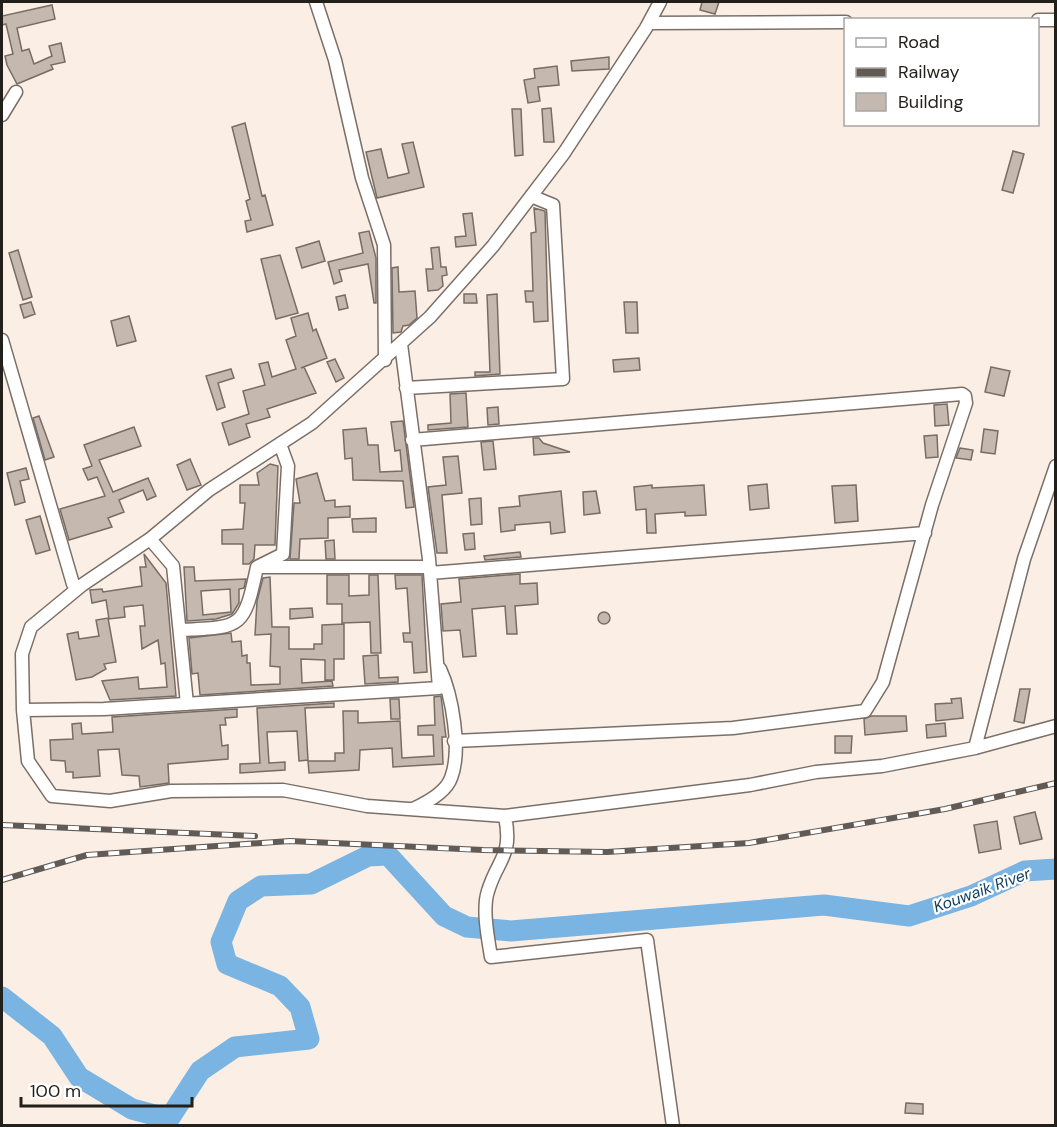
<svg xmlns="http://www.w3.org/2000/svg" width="1057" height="1127" font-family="'DM Sans',sans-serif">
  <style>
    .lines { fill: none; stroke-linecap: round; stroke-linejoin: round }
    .river { stroke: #79b4e2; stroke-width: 21 }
    .building { fill: #c4b8af; stroke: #786d65; stroke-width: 1.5; fill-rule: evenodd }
    .street-casing { stroke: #7a6f67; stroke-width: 15 }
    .street { stroke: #fff; stroke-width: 12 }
    .rail-casing { stroke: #615a55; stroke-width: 6 }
    .rail { stroke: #fff; stroke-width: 4; stroke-dasharray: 11; stroke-linecap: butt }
    .labels { text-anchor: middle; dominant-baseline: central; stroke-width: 4.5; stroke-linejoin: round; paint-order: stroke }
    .water-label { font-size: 16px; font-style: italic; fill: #13405f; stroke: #fff }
  </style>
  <rect width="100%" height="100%" fill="#fbefe5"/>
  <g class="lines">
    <!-- river -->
    <path class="river" d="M2,997L52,1036L79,1077L132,1109L169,1119L200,1071L235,1047L309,1039L300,1007L280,986L227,964L221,942L238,901L261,886L311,884L368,856L388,855L444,916L467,927L511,931L824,905L909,916L971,896L1025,871L1056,869"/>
  </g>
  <!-- building -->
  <path class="building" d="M702,2H719L715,14L700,10Z
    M52,5L55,19L17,28L22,51L29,49L34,64L52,56L49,46L61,43L65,62L51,65L53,69L17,84L7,65L5,56L13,54L6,24L2,25V16Z
    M609,57V69L572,71L571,61Z
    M557,66L559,85L538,87L540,101L528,103L524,80L535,78L534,69Z
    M551,108L554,142H544L542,109Z
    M512,109H521L523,155L515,156Z
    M245,123L262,196L265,195L273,225L247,232L245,221L251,220L246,201L250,199L232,127Z
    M413,142L424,187L377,198L366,152L381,149L388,178L409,173L402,144Z
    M1013,151L1024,154L1013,193L1002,190Z
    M534,208L545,211L548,321L534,322L533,302H526L525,291H533L531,233L536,232Z
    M472,213L476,245L456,247L455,237L466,236L463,214Z
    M369,231L376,258V303H374L368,264L339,270L342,281L334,284L328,262L363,253L359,233Z
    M319,241L325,261L302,268L296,248Z
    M439,247L441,267H446L447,275L442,276L443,286L438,290L428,291L426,269H433L431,248Z
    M18,250L32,297L23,300L9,253Z
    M280,255L298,313L276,319L261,259Z
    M398,267L399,292L415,291L417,318L409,325L403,326L401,332L393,333L392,268Z
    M464,294H476L477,303H464Z
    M497,294L500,374L475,376V372H490L487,295Z
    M345,295L348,308L339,310L336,297Z
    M31,302L35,314L24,318L20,305Z
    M624,302H637L638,333H626Z
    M308,313L313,331L316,329L327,358L301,368L304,367L316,393L267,409L270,417L246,424L250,437L229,445L222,423L249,414L243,391L265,385L259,364L268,362L272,377L296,369L286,340L296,336L291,318Z
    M129,316L136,341L117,346L111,321Z
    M639,358L640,370L614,372L613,360Z
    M335,359L344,378L336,382L327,362Z
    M991,367L1010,371L1004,396L985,392Z
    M231,369L234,378L218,383L225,407L217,410L206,376Z
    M466,393L468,427L428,430V425L451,423L450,394Z
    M947,404L949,425L935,426L934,405Z
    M498,407L499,424L488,425L487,408Z
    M39,416L54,457L45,460L33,418Z
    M403,421L414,507L406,508L403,481L353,480L352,458L345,459L343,430L366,428L368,445H378L380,472L402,471L400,450L395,451L391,422Z
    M134,427L141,446L99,460L113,492L148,478L156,496L147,500L143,490L119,500L124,512L108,518L112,527L69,540L60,509L105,496L97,477L88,480L83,469L92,466L84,445Z
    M984,429L998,431L995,454L981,452Z
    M937,435L938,457L926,458L924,436Z
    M533,438H539L543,443L570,452L534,455Z
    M493,441L496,469L484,470L481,442Z
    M960,448L973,450L971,460L956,458Z
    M458,456L462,493L442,495L447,553H437L428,487L446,485L443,457Z
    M190,459L201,485L187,490L177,465Z
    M270,464L278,466L275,545H255L254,559L249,564H243V544H222V530L243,529L245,503H240V485H259L257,473Z
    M26,468L29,479L20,481L25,502L15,505L7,473Z
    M317,473L325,501L335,500V507L350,506V517L328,518V538L300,539L299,559H290L294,503H300L296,479Z
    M767,484L769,508L750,510L748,486Z
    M652,485V488L704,485L706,515L685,516V512L655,514L656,533H647L646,509L636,510L634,487Z
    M856,485L858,521L835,523L832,486Z
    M561,491L565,532L551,534L550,522L515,525V530L501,532L499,508L520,506L519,496Z
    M596,491L600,513L584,515L583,492Z
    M481,498L482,524L471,525L469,499Z
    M40,516L50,550L36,554L26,520Z
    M376,518V532H353L352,519Z
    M474,533L475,549L465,550L463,534Z
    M334,540L335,559H326L325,541Z
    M520,552L521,557L485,560L484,556Z
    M144,554L166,583L176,696L110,700L102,681L138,677L139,689L167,687L165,663L161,664L158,640L142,649L140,626H145L143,605L124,607L125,617L109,619L106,600L92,603L90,590L102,589L103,592L142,586L140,567H146Z
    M184,567H194L195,581L246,579L244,588L239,589V603L232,614L216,619L187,621ZM230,589L231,612L203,615L201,591Z
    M520,574V584L537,583L538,604L515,606L517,634H507L505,606L472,609L476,656L463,657L460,630L443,631L441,604L461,602L459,579Z
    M327,575H349V596L369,595V575H378L381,653H371L370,622L342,623V604H327Z
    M395,575H422L427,672L414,673L412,642H404L403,633H410L407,588L396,589Z
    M270,577L272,627H289V649H314V644H322V625L344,624V659H334V680H325V660L301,659L302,683L332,681L333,686L200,695L198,673L192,674L189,638L231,633L232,642L241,641L242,656L247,655V663H250L251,685L280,684V667L270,666L271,634L255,635L257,601L263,578Z
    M312,608L313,617L290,619V609Z
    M598 618a6 6 0 1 1 12 0a6 6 0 1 1-12 0Z
    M108,618L116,662L104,664L106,669L92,677L76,680L67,634L78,632L79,639L99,636L96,620Z
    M378,655L379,678L398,677V682L365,684L363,656Z
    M1020,689H1030L1024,723L1014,721Z
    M441,696L446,737H442L443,764L393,767L392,748L360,750L359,770L309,773L308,761H335V753H344L343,711H358V723L400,721L402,758L434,756L433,735H418V726L435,725L434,697Z
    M961,698L963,718L936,721L935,704L952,703L951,699Z
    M390,699H399L400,719H391Z
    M334,703V707L305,708L308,760L299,761L297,731L267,732L269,763L285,762V770L240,773V764L260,763L257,708Z
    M237,709V717L225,718L226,725H220L222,746L228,745V759L168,764L169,783L140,787L139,776L122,775L119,749L98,750L100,776L73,778V772H66L65,761L51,760L50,740L73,739L72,724L81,723L82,734L113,732L112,717Z
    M871,716H906L907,731L865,735L864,719Z
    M945,723L946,736L927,738L926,725Z
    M835,736H852L851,753H835Z
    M1035,812L1042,839L1020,844L1014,817Z
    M997,821L1001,849L979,853L974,825Z
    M906,1103L923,1104V1114L905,1113Z"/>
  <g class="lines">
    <defs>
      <path id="street" d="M316,2L335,60L362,178L384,245L385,360
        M660,2L646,28L564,153L493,246L430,317L312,423L209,490L150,539L82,585L31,627L22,654L23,710L28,761L52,796L110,801L171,791L283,790L367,806L505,816L750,785L816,772L882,766L975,748L1056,726
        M1038,20H1056
        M649,23L846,22
        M2,115L16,92
        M2,340L73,584L78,588
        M406,388L563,379L553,205L531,196
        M412,440L962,394L965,396L966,403L932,505L883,682L865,711L733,728L454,741
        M150,539L173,566L187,704
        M260,567H429
        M430,573L925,533
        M181,630C242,627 244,629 257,567L283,554L288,466L280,444
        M23,710L104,709L439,688L429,559L401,344
        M975,748L1024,559L1056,466
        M413,809C426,803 446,792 451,778C462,750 452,695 440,669
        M505,816C513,857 498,858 488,891C482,909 488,938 491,957L647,940L673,1126"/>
    </defs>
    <!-- street casing -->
    <use href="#street" class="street-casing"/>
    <!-- street -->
    <use href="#street" class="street"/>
    <defs>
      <path id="rail" d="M2,825L255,836
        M2,880L87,855L290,841L483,850L607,852L749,843L945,809L1056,783"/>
    </defs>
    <!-- rail casing -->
    <use href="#rail" class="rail-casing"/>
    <!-- rail -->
    <use href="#rail" class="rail"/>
  </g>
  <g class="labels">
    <!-- water labels -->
    <g class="water-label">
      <text transform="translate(982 890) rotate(-20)">Kouwaik River</text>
    </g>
  </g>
  <!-- border -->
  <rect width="1057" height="1127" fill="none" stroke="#231f1b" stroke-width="6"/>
  <!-- legend -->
  <rect x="844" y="18" width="195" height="108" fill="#ffffff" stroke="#a7a5a4" stroke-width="1.5"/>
  <rect x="856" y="38" width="30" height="9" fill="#ffffff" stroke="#a7a5a4" stroke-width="1.5"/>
  <text x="898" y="48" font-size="18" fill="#231f1b">Road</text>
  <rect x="856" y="68" width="30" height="9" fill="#615a55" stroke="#a7a5a4" stroke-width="1.5"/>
  <text x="898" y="78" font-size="18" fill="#231f1b">Railway</text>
  <rect x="856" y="93" width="30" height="18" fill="#c4b8af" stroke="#a7a5a4" stroke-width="1.5"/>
  <text x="898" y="108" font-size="18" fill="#231f1b">Building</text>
  <!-- scale -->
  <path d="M21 1097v9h171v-9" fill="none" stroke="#231f1b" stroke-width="3"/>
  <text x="30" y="1097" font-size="18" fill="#231f1b" stroke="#ffffff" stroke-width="4.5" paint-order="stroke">100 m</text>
</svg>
